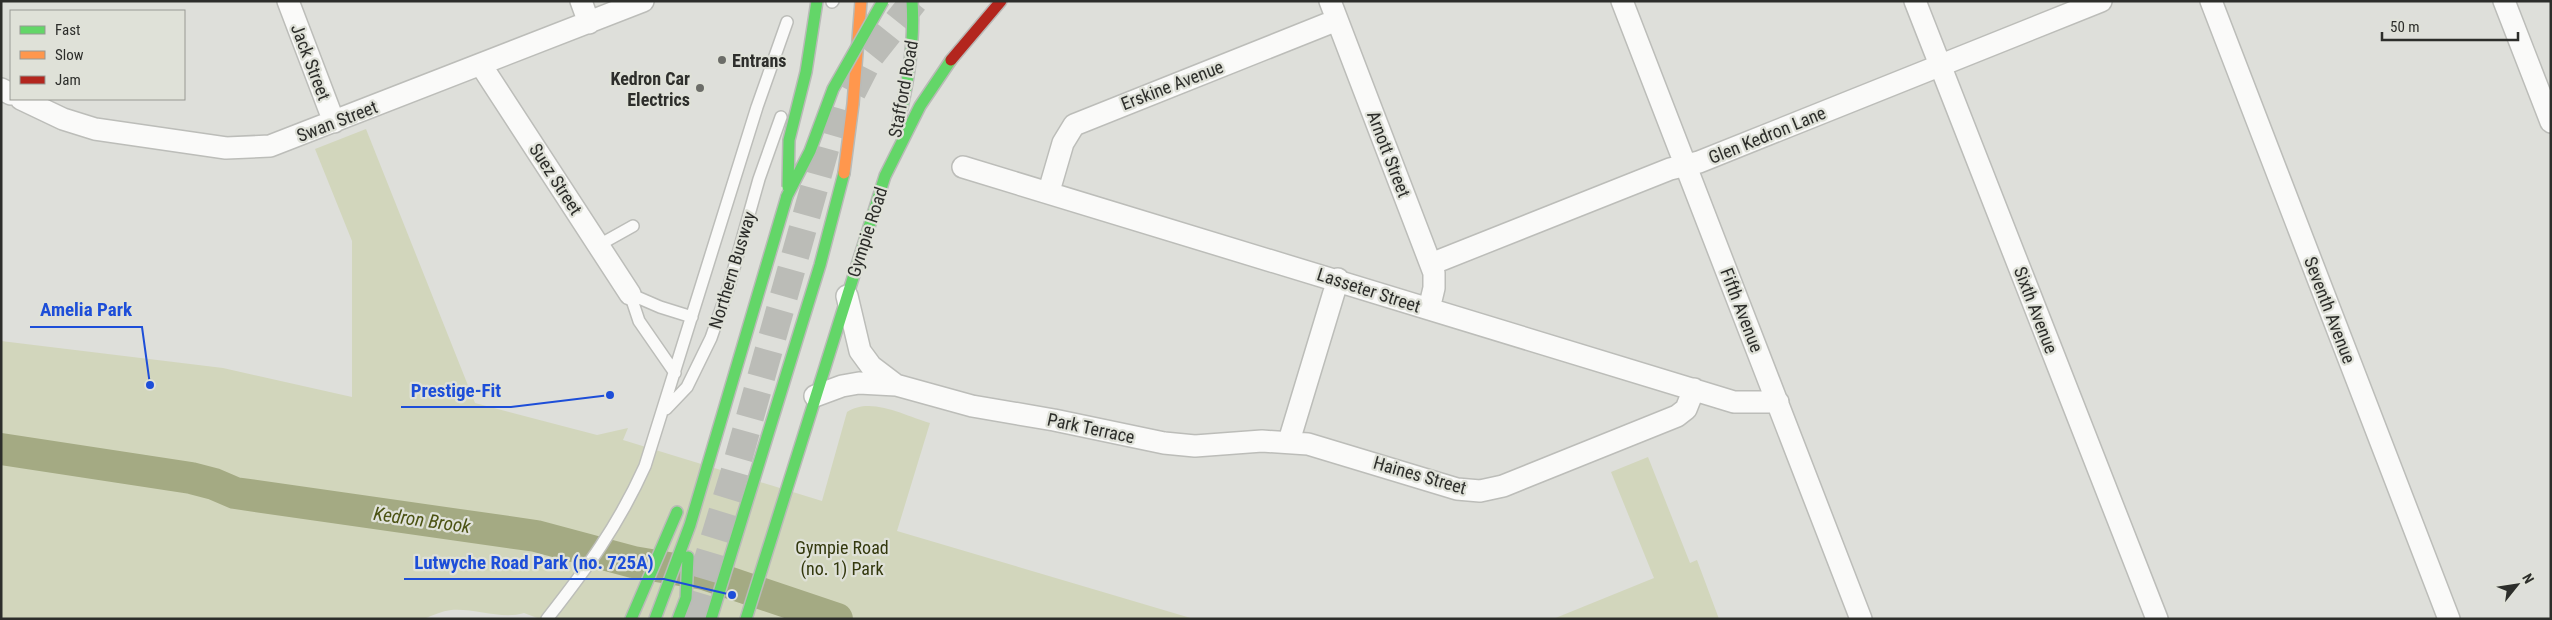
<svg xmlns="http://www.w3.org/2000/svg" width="2552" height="620" font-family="'Roboto Condensed',sans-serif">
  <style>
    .green { fill: #d2d6bc }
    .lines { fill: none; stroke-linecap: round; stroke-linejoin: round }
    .river { stroke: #a4aa83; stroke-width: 32 }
    .highway-tunnel { stroke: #bbbcb7; stroke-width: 28; stroke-dasharray: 28 14; stroke-linecap: butt }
    .lane-casing { stroke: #bcbdb9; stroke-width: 14 }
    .street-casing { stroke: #bcbdb9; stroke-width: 24 }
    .fast-casing { stroke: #b9bab7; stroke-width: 14 }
    .slow-casing { stroke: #b9bab7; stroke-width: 14 }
    .jam-casing { stroke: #b9bab7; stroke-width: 14 }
    .lane { stroke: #fafaf9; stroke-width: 11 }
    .street { stroke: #fafaf9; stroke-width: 21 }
    .fast { stroke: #63d668; stroke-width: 11 }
    .slow { stroke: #ff974d; stroke-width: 11 }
    .jam { stroke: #b3261e; stroke-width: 11 }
    .fast-bridge-casing { stroke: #b9bab7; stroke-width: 14; stroke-linecap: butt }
    .fast-bridge { stroke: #63d668; stroke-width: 11 }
    .poi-dot { fill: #6b6c68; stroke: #dfe1d8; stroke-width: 2 }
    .labels { text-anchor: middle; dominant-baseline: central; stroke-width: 4.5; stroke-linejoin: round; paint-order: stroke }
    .poi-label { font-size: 18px; font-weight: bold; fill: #2d2e2b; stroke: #dfe1d8; text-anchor: start }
    .street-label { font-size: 18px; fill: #2d2e2b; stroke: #dfe1d8 }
    .park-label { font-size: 18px; fill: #33380d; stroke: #dfe1d8 }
    .water-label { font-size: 19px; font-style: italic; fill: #4b5213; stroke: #dfe1d8 }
    .leader { fill: none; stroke: #1d4ed8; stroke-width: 2 }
    .callout-dot { fill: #1d4ed8; stroke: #dfe1d8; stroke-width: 2 }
    .callout-label { font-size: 19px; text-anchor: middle; font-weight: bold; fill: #1d4ed8; stroke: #dfe1d8; stroke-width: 4.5; stroke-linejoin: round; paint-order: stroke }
  </style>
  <rect width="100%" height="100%" fill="#dedfda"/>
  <!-- green -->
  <path class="green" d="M366,129L475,403L597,435L628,428L623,440L822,501L847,412C871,396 905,416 930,423L897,531L1194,619H540L524,613C501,620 476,608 451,610C442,611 433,615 424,619H1V341L223,368L352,397V241L315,149Z
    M1648,457L1690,563L1697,560L1719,619H1553L1654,578L1611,472Z"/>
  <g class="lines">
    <!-- river -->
    <path class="river" d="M1,449L191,478L214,484L235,493L536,536L633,562L704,574L837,619"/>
    <!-- highway-tunnel -->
    <path class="highway-tunnel" d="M852,92L871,55L914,1
      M690,619L734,474L838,103"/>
    <defs>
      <path id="lane" d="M832,2L833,1
        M599,245L633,226
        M630,294L639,321L675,373
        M630,294L660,307L692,317
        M666,409L687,387L711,338L729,286L759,179L781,117
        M547,619C587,568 618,526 645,466L757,107L787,22"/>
      <path id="street" d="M288,1L334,122
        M581,1L589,23
        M1330,1L1434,273V288L1429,309
        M1622,1L1861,619
        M1915,1L2157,619
        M2211,1L2449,619
        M2504,1L2551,122
        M481,65L630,294
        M1,89L11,94
        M21,99L63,119L95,129L226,148L270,146L643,1
        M963,167L1734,402H1778
        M1049,191L1063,143L1074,125L1337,20
        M1431,264L1670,169L1699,162L2101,1
        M847,296L860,351L871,366L896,385
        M815,396L842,386L859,383L896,385L972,406L1054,420L1164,443L1195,446L1262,441L1308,444L1457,489L1480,491L1503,486L1677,416L1686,409L1694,389
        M1289,441L1338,279"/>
      <path id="fast" d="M897,128C908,86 915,45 912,1
        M631,619L677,512
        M655,619L690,525L787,196
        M678,619L686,598L688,557
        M711,619L820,265L844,173
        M746,619L885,176L920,106L951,60"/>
      <path id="slow" d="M844,173L853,104L861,1"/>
      <path id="jam" d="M951,60L1001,1"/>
    </defs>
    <!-- lane casing -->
    <use href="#lane" class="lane-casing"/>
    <!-- street casing -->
    <use href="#street" class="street-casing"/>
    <!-- fast casing -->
    <use href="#fast" class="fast-casing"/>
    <!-- slow casing -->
    <use href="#slow" class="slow-casing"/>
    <!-- jam casing -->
    <use href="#jam" class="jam-casing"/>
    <!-- lane -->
    <use href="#lane" class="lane"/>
    <!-- street -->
    <use href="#street" class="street"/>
    <!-- fast -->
    <use href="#fast" class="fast"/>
    <!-- slow -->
    <use href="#slow" class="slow"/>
    <!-- jam -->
    <use href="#jam" class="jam"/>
    <defs>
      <path id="fast-bridge" d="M788,187L789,140L806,72L817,1
        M787,196L810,151L833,89L883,1"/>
    </defs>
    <!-- fast-bridge casing -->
    <use href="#fast-bridge" class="fast-bridge-casing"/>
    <!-- fast-bridge -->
    <use href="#fast-bridge" class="fast-bridge"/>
  </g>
  <!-- markers -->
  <g class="poi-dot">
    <circle cx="722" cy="60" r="5"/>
    <circle cx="700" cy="88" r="5"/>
  </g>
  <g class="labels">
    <!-- poi labels -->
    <g class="poi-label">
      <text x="732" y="60">Entrans</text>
      <text x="690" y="78" text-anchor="end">Kedron Car<tspan x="690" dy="21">Electrics</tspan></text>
    </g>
    <!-- street labels -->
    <g class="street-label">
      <text transform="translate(311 62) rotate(69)">Jack Street</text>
      <text transform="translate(1172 85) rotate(-21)">Erskine Avenue</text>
      <text transform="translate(903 89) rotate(-80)">Stafford Road</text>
      <text transform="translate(337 121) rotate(-21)">Swan Street</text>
      <text transform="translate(1767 135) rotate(-22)">Glen Kedron Lane</text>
      <text transform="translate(1389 154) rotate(69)">Arnott Street</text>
      <text transform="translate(556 179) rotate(57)">Suez Street</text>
      <text transform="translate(867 232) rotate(-72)">Gympie Road</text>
      <text transform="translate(732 270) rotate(-73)">Northern Busway</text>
      <text transform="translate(1369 290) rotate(18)">Lasseter Street</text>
      <text transform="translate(1742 310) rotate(69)">Fifth Avenue</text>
      <text transform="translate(2036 310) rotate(69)">Sixth Avenue</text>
      <text transform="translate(2330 310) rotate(69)">Seventh Avenue</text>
      <text transform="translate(1091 428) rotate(12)">Park Terrace</text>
      <text transform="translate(1420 475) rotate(16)">Haines Street</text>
    </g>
    <!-- park labels -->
    <g class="park-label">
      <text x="842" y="547">Gympie Road<tspan x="842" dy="21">(no. 1) Park</tspan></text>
    </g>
    <!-- water labels -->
    <g class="water-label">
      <text transform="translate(422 520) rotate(8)">Kedron Brook</text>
    </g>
  </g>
  <!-- callouts -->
  <path class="leader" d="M150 385L142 327H30M610 395L511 407H401M732 595L664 579H404"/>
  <g class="callout-dot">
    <circle cx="150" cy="385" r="5"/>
    <circle cx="610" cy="395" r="5"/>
    <circle cx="732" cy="595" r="5"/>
  </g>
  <g class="callout-label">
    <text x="86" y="316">Amelia Park</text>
    <text x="456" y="397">Prestige-Fit</text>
    <text x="534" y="569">Lutwyche Road Park (no. 725A)</text>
  </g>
  <!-- border -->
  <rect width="2552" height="620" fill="none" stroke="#2d2e2b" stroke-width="5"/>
  <!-- legend -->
  <rect x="10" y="10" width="175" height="90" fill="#dfe1d8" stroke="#989993"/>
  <rect x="20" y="26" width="25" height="8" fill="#63d668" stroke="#989993"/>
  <text x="55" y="35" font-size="15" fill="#2d2e2b">Fast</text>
  <rect x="20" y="51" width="25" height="8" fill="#ff974d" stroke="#989993"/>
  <text x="55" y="60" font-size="15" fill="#2d2e2b">Slow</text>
  <rect x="20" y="76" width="25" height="8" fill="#b3261e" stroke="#989993"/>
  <text x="55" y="85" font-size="15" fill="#2d2e2b">Jam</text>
  <!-- north arrow -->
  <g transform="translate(2517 585) rotate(60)" stroke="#dfe1d8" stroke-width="4" paint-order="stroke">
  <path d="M0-4L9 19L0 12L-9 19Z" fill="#2d2e2b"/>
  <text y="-8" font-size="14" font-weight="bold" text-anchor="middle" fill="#2d2e2b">N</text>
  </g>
  <!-- scale -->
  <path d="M2382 32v8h136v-8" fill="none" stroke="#2d2e2b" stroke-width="2.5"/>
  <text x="2390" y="32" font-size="15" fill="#2d2e2b" stroke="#dfe1d8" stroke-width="4" paint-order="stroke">50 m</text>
</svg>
